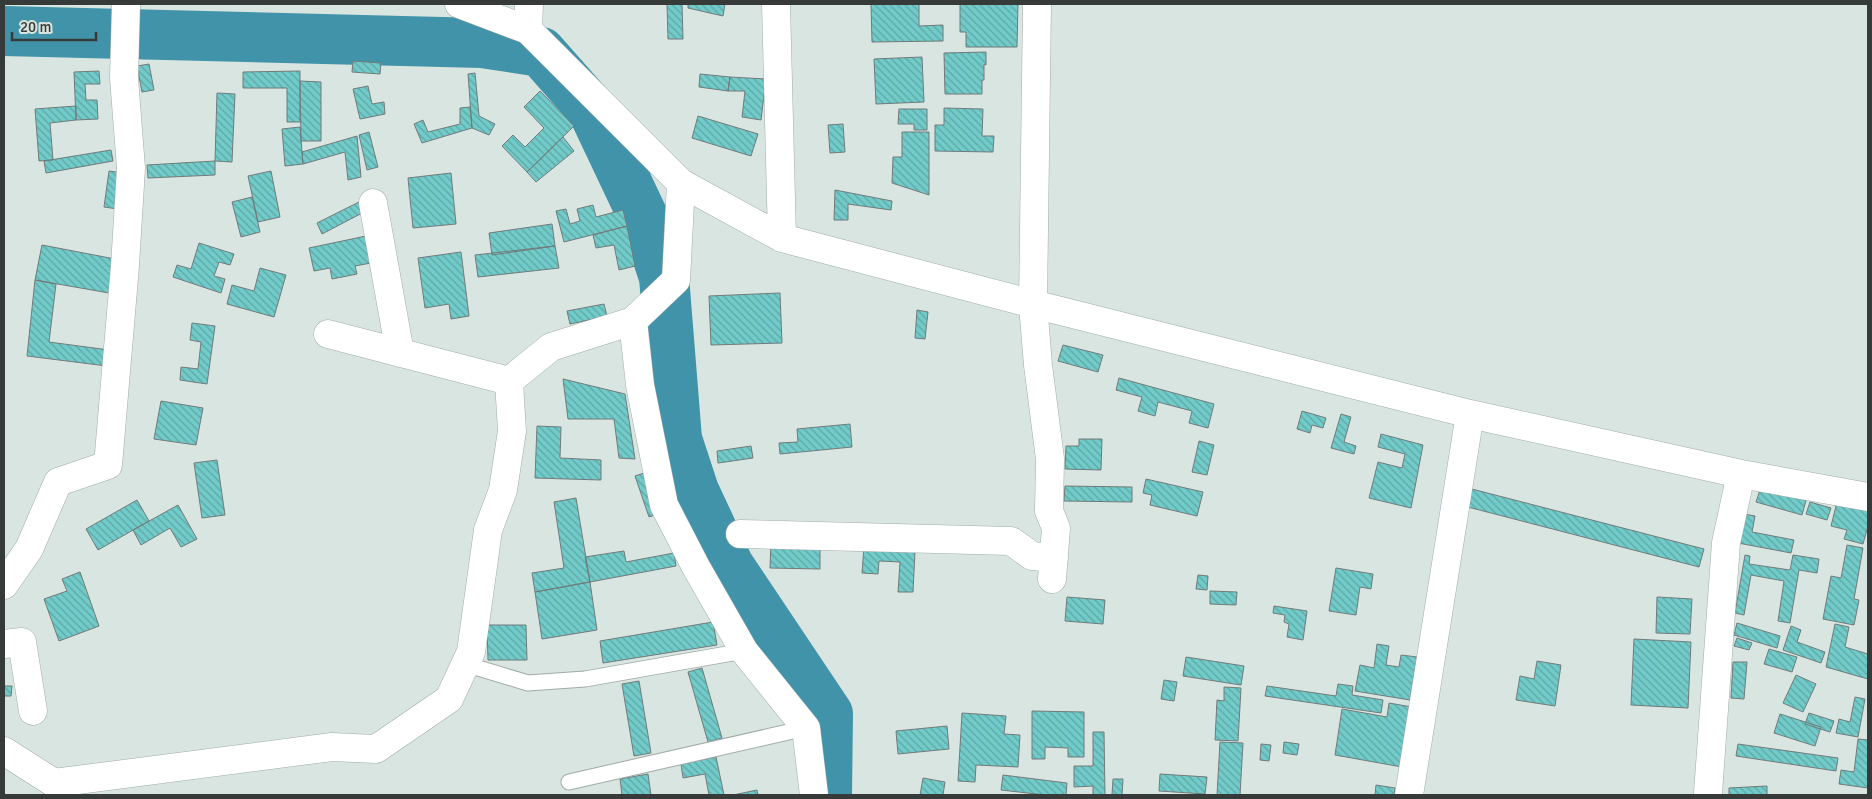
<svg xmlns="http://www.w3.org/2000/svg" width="1872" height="799" font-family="Signika,sans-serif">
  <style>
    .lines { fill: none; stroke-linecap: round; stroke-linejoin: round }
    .river { stroke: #4093a9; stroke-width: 50 }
    .building { fill: url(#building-back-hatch); stroke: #707b7b }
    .lane-casing { stroke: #a1aca8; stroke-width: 17 }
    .street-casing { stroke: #a1aca8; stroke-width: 29 }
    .lane { stroke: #fff; stroke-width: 15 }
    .street { stroke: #fff; stroke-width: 28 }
  </style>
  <defs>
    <pattern id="building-back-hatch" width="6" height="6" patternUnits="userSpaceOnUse" patternTransform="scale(1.25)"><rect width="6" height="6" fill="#71cbc9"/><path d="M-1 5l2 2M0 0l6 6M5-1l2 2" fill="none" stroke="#5ea6a4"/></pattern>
  </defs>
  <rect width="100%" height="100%" fill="#d9e5e0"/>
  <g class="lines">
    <!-- river -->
    <path class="river" d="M4,31L482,43L541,52L593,111L646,223L664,277L677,439L694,491L729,566L828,714L827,795"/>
  </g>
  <!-- building -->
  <path class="building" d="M667,4H682L683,39H668Z
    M688,4H725L723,16L688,8Z
    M871,4H919V26L943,25V41L872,42Z
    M960,4H1018L1017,47H966V32H960Z
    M986,52V65L984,64V80H982V94H945L944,53Z
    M922,57L924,102L876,104L874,59Z
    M353,61L381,63L380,74L352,72Z
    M149,64L154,90L142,92L137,66Z
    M99,71L100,84H85L86,100H97L98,119L76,120L74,72Z
    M300,71V122H287V88H243V72Z
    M475,73L479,116L495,124L489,135L472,128L468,74Z
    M700,74L730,77L728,91L699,87Z
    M730,77L766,79L761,120L742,117L745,91H728Z
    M300,81L321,82V141H301Z
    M368,86L372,104L384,102L385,114L360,119L353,89Z
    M540,91L574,126L527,172L502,146L513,135L525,147L544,128L524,107Z
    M217,93L235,94L232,162L215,161Z
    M76,106V120L50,123L53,160L39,161L35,109Z
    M470,107L472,128L422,143L414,124L423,120L428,132L460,124V108Z
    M944,108L983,109L982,136H994L993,152L935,151V125H944Z
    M899,109H927V130H914V124H898Z
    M698,116L758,134L751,156L692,138Z
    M843,124L845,152L830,153L828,125Z
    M300,127L303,164L285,166L282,129Z
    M369,132L378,167L367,170L359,135Z
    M902,132H929V195L892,183L893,157H902Z
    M357,136L361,177L348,180L345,152L303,164L302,152Z
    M563,137L574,151L536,182L527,172Z
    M111,150L113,161L46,173L44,161Z
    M215,161V175L148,178L147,165Z
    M109,171L123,173L118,209L104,207Z
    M271,171L280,217L258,222L248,176Z
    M451,173L456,224L413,228L408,178Z
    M835,190L892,201L891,210L848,204V220H834Z
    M252,197L260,232L241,237L232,202Z
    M359,202L364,212L322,234L317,223Z
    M593,205L596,217L623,210L627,226L564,242L556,211L566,209L570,224L580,221L577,209Z
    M552,224L555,246L492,255L489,233Z
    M627,226L635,266L619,270L614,245L596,248L593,235Z
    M366,236L371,263L355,266L357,274L332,279L330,268L314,271L309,248Z
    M199,243L234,254L230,265L219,262L214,276L225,279L221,293L173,277L177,265L191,269Z
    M42,245L115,259L109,293L35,280Z
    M555,246L559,268L478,277L475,255Z
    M461,252L469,316L451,319L449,304L425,308L418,258Z
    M260,268L286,275L274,317L227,304L232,285L254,291Z
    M35,280L56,284L49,342L109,350L107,366L27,356Z
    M780,293L782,343L711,345L709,296Z
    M604,304L607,316L570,324L567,311Z
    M917,310L928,312L925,339L915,338Z
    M192,323L215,326L207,384L180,380L181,367L198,369L201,342L190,340Z
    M1063,345L1103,355L1098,372L1058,361Z
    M1119,378L1214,404L1208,428L1189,423L1192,411L1158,402L1155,416L1138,411L1142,397L1116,390Z
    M563,379L625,394L635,459L619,458L614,419H568Z
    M161,401L203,408L196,445L154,439Z
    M1302,411L1326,418L1323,428L1312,425L1310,433L1297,429Z
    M1341,414L1351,417L1344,442L1356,446L1354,454L1331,448Z
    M850,424L852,447L780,454L779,443L798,442L797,429Z
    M537,426L561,427L560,458L601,460V480L535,478Z
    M1381,434L1423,445L1411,508L1369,498L1378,462L1402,468L1405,454L1378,447Z
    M1079,439H1102L1101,470L1065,469L1066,446H1079Z
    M1199,441L1214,445L1207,475L1192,472Z
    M751,446L753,458L718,463L717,451Z
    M217,460L225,515L202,518L194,463Z
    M647,472L661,513L649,517L635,476Z
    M1146,479L1203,492L1197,516L1150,505L1152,495L1143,493Z
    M1762,484L1807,497L1802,515L1756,502Z
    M1065,486L1132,487V502L1064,501Z
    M1468,488L1704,549L1699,567L1464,506Z
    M1837,494L1868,503V526L1863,544L1844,539L1847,530L1831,526L1836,506L1834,505Z
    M576,498L590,582L535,592L532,573L564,568L554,502Z
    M137,500L149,521L98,550L86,529Z
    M1810,502L1831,508L1827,520L1806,514Z
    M178,505L197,539L181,547L170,528L141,545L133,530Z
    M1744,514L1755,516L1752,532L1794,540L1791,553L1738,543Z
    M771,542L820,543V569L770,568Z
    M1847,545L1863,548L1854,599L1859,600L1854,625L1823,619L1831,576L1841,578Z
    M864,547L915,551L913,592H898L900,562L879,561L878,574L862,573Z
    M624,551L626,562L674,553L676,566L590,582L585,557Z
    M1745,555L1750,556L1749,564L1790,570L1793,555L1819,559L1817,573L1799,570L1790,623L1778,621L1784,581L1751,575L1744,615L1735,613Z
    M1336,568L1373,574L1371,589L1360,587L1356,615L1329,611Z
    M80,572L99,626L59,641L44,599L67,591L62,579Z
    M1198,575L1208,576L1207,590L1196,589Z
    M590,582L597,630L542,639L535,592Z
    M1210,591L1237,592L1236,605L1210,604Z
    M1067,597L1105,600L1103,624L1065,621Z
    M1657,597L1692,599L1690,634L1656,633Z
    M1274,606L1307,611L1303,640L1287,637L1289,624L1284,622L1285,615L1273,613Z
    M713,622L717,645L603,663L600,641Z
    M1737,623L1780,636L1777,648L1734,635Z
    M1835,624L1849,627L1845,647L1868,654V679L1826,667Z
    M487,625H526L527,660H488Z
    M1791,626L1801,630L1797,642L1825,652L1821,663L1783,650Z
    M1737,638L1752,643L1749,650L1734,646Z
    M1634,639L1691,642L1688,708L1631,705Z
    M1377,644L1389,646L1386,665L1399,667L1401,655L1417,657L1410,700L1355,691L1360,665L1374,668Z
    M1769,649L1797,657L1792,672L1764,664Z
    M1186,657L1244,666L1241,685L1183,676Z
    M1537,661L1561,665L1555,706L1516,700L1520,676L1534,679Z
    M1733,662H1747L1744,699L1731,698Z
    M702,668L722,738L708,742L688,672Z
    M1796,675L1816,684L1803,712L1783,703Z
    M1164,680L1177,682L1174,701L1161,699Z
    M639,681L651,753L634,756L622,684Z
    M1338,684L1353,686L1352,695L1383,700L1381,713L1265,696L1267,686L1336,696Z
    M4,686H12L11,696H4Z
    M1224,687L1241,688L1238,741L1215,740L1217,700L1224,701Z
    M1855,697L1865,699L1858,737L1836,733L1839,719L1850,722Z
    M1389,703L1412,707L1402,767L1335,755L1342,709L1387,717Z
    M1032,711L1084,712V757H1068V748L1045,747V759H1032Z
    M962,713L1006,716L1004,734L1020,735L1018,767L976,765L975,782L958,781Z
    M1809,713L1834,721L1830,732L1805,724Z
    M1780,714L1821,727L1815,746L1774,733Z
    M947,726L949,749L898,754L896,731Z
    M1093,732H1104L1105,795H1093V786L1074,787V766H1093Z
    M1858,739L1868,740V788L1839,784L1841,770L1854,772Z
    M1220,742L1243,743L1240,795H1217Z
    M1284,742L1299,744L1297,755L1283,753Z
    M1261,744L1271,745L1269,761L1260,760Z
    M1738,744L1838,758L1836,771L1736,756Z
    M716,757L724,795H709L705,774L683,778L681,764Z
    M648,774L651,795H622L620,779Z
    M1160,774L1207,777L1205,794L1159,791Z
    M1003,775L1067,783L1066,795H1045L1001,790Z
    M923,778L945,782L943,795H920Z
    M1113,779H1123L1122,795H1112Z
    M1376,785L1395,788L1394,795H1375Z
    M1767,786V795H1729V788Z
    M757,790L758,795H733Z"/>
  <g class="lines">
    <defs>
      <path id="lane" d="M465,664L528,683L585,679L744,651
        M569,782L806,728"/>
      <path id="street" d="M459,4L528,30L681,183L782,238L1033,304L1470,414L1741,474L1868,497
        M776,4L782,238
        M1037,4L1033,304L1038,365L1050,459L1049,511L1056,528L1052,579
        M528,30L529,4
        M373,203L400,353
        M633,321L640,385L664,505L696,567L744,651L806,728L814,795
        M328,334L509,381
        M740,534L1011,541L1032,556L1054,558
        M4,585L29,549L58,482L108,465L125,266L131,168L124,78L126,4
        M4,644L22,642L33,711
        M4,751L54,783L332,747L376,749L449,699L471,652L488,530L503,490L512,431L509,381L551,347L633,321L676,280L681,183
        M1708,793L1726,543L1741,474
        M1409,795L1470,414"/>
    </defs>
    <!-- lane casing -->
    <use href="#lane" class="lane-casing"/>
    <!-- street casing -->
    <use href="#street" class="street-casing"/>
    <!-- lane -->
    <use href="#lane" class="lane"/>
    <!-- street -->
    <use href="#street" class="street"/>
  </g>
  <!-- border -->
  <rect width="1872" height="799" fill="none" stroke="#363b39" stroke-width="10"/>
  <!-- scale -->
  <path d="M12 32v8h84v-8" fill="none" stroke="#363b39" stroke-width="2.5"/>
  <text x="20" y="32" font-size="15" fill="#363b39" stroke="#d9e5e0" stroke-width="4" paint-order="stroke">20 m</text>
</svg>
